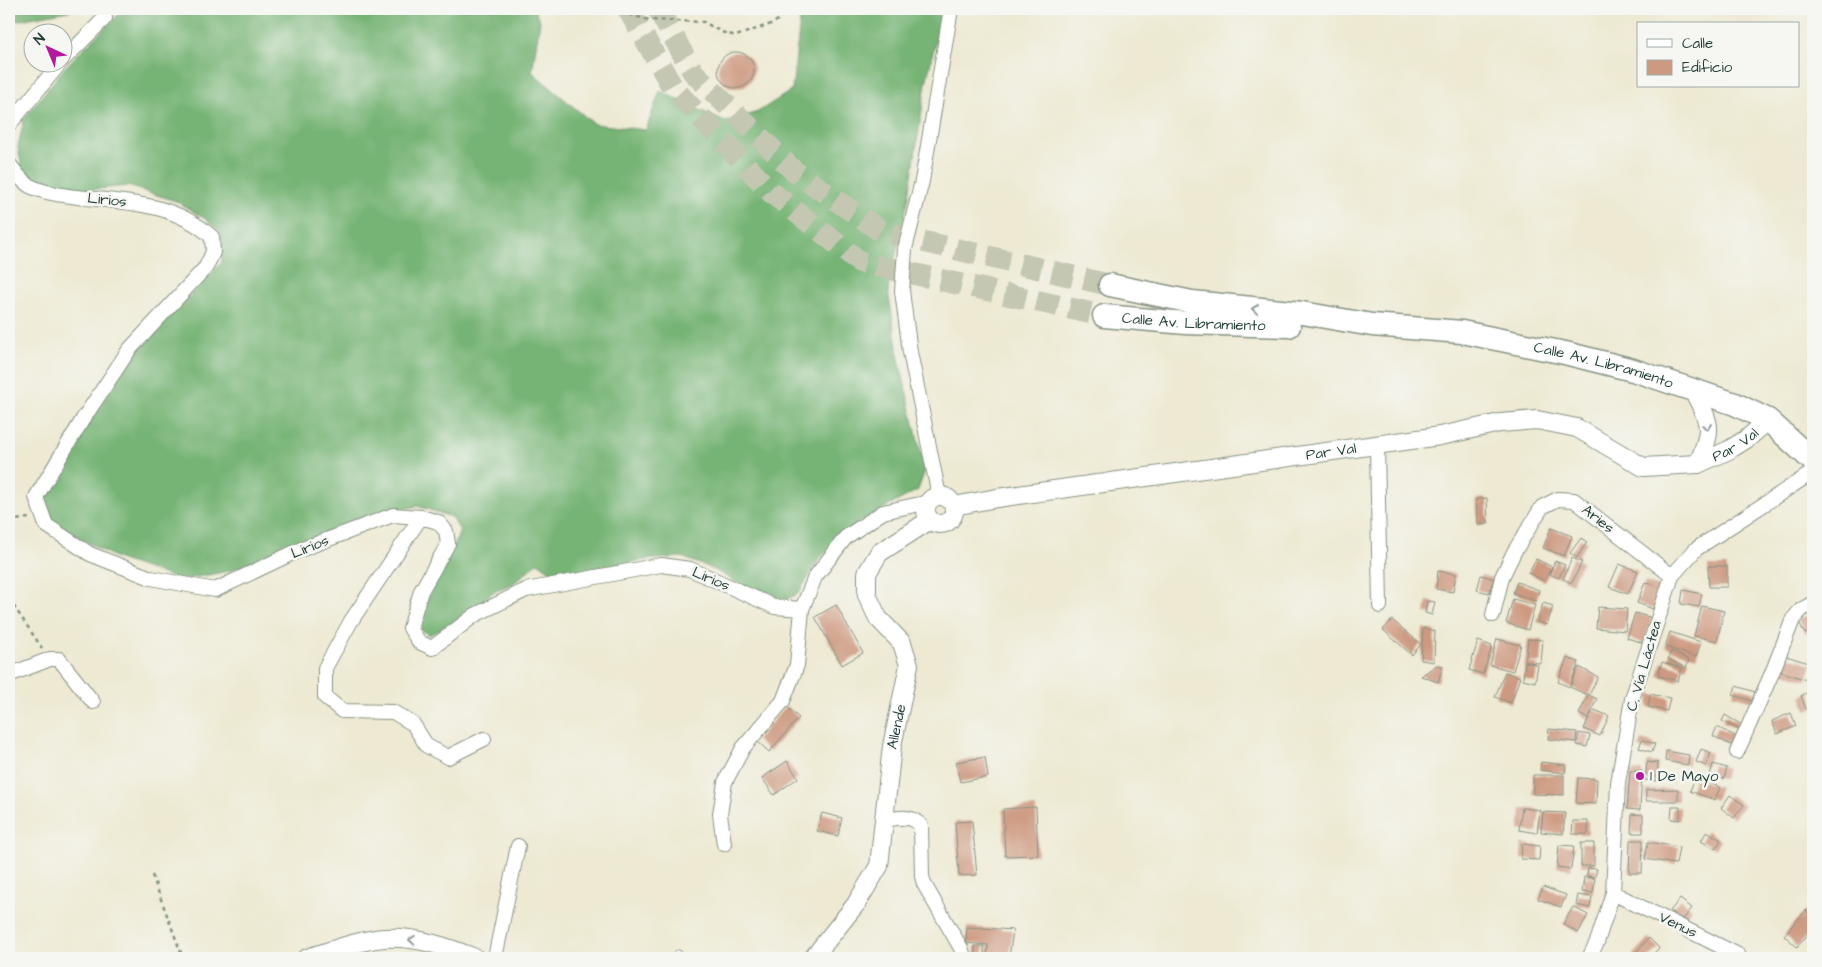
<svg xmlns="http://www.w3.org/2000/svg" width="1822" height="967" font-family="'Architects Daughter',sans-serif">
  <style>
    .forest { fill: #76b475; stroke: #4a7854 }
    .building { fill: #cd9980 }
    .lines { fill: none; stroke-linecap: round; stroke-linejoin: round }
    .primary-tunnel { stroke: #c4c7b2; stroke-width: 22; stroke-dasharray: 22 11; stroke-linecap: butt }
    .service-casing { stroke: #869383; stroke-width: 9 }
    .minor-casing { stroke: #869383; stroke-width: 16 }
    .tertiary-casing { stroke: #869383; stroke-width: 20 }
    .primary-casing { stroke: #869383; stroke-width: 25 }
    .path { stroke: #869383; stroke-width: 2.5; stroke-dasharray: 4 4; stroke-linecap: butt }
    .service { stroke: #fff; stroke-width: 7 }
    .minor { stroke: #fff; stroke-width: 14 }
    .tertiary { stroke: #fff; stroke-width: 18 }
    .primary { stroke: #fff; stroke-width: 22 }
    .oneway { stroke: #8f9e9a }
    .poi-dot { fill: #b5179e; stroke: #f6f6f2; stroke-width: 2 }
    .labels { text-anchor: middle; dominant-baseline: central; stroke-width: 5; stroke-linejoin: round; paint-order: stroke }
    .street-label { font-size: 15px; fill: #1f3d34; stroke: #f6f6f2 }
    .poi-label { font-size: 15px; fill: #1f3d34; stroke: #f6f6f2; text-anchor: start }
  </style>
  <rect width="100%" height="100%" fill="#f6f6f2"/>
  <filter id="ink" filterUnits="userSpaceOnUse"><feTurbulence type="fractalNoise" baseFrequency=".02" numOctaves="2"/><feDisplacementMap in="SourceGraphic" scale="10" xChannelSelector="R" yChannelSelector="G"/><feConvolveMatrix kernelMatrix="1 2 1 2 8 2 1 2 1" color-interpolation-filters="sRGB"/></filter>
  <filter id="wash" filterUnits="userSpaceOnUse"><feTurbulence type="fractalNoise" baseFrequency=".0096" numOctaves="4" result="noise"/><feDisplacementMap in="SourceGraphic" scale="20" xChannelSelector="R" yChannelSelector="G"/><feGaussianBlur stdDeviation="1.12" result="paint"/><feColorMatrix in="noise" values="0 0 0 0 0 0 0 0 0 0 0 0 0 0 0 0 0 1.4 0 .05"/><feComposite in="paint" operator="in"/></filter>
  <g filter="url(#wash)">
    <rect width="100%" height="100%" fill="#ede9d2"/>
    <!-- forest -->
    <path class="forest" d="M9,9H79L9,22Z
      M120,9H534L540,21L532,72L594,124L646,130L660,91L725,122L758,112L792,90L800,21L796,17L806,9H940L938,30L926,83L909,196L888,290L899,360L925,470L918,490L859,522L820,558L798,594L779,602L753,592L715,570L682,557L644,560L556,575L538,562L513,584L496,590L448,626L429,635L421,630L423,606L448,561L460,531L452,517L417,506L362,519L229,571L181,580L116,558L55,524L45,508L53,479L133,354L222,262L220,231L204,218L176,201L128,186L87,190L52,189L23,174L18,147L24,119L66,66L121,12Z"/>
    <g id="blocks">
      <!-- building -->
      <path class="building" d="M718 70a18 18 0 1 1 36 0a18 18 0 1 1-36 0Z
        M1487,498L1488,524L1478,525L1476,499Z
        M1551,528L1572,536L1564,556L1543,548Z
        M1581,538L1587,542L1577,558L1570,553Z
        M1572,558L1582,562L1572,583L1563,579Z
        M1536,559L1552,567L1544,581L1528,573Z
        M1555,561L1565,565L1559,578L1549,574Z
        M1619,564L1638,571L1628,594L1609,587Z
        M1708,566H1727V587H1709Z
        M1438,571L1456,574L1453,592L1436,589Z
        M1481,575L1494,579L1489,593L1477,590Z
        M1517,582L1539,590L1536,601L1513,593Z
        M1645,582L1661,588L1653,609L1637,603Z
        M1683,590L1702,594L1699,607L1681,604Z
        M1513,599L1535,605L1528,630L1506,623Z
        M1427,601L1435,602L1432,615L1425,613Z
        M1543,603L1553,606L1547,625L1537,622Z
        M836,605L863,653L842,665L815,617Z
        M1702,606L1724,611L1717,641L1694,636Z
        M1598,607L1627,609L1625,631L1596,628Z
        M1813,612V630L1805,634L1798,620Z
        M1635,613L1652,618L1644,643L1627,638Z
        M1392,620L1421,644L1412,655L1383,630Z
        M1423,628L1435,631L1434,662L1421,660Z
        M1670,632L1701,642L1696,657L1665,647Z
        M1497,639L1521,645L1513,671L1490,665Z
        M1528,639L1543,640L1541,663L1526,662L1538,665L1535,682L1523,679Z
        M1478,641L1492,646L1483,674L1469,670Z
        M1671,651L1689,660L1686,668L1668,659Z
        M1783,655L1812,664L1807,680L1778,671Z
        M1567,658L1579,662L1570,686L1579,667L1598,677L1589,695L1597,699L1592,709L1609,716L1600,736L1584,729L1592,711L1588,719L1579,714L1588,695L1558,682Z
        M1662,662L1682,668L1678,681L1658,676Z
        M1437,665L1443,666L1438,682L1421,676Z
        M1505,672L1520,677L1511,703L1495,697Z
        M1736,686L1755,692L1752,701L1733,695Z
        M1810,691L1813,699V708L1807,711L1801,696Z
        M1650,694L1670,698L1667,711L1648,707Z
        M786,706L799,718L769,752L756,740Z
        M1791,713L1796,726L1777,734L1772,721Z
        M1725,715L1742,725L1739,730L1722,721Z
        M1717,727L1737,737L1733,746L1713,736Z
        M1549,729L1577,732L1576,742L1548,739Z
        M1579,733L1590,735L1587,747L1577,745Z
        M1642,740L1655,744L1652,752L1639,748Z
        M1701,749L1711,753L1706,766L1696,762Z
        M1666,751L1689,755L1688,765L1665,761Z
        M985,757L988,777L960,782L956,762Z
        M787,761L798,778L774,795L762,778Z
        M1541,762L1566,765L1565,773L1540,770Z
        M1647,762L1658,763L1657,781L1645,780Z
        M1713,764L1727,768L1724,779L1710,775Z
        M1630,771H1642L1640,810L1627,809Z
        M1533,775H1564V795L1533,794Z
        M1578,778L1597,779L1596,804L1576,803Z
        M1695,778L1720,787L1715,800L1690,791Z
        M1678,789V801H1646V790Z
        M1730,795L1744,805L1734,818L1721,808Z
        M1036,807L1038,855L1005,856L1003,809Z
        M1672,807H1680V820L1671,819Z
        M1522,808L1540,810L1537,833L1519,830Z
        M1543,812L1565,813L1563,834L1541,832Z
        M822,813L842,818L838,836L817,831Z
        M1632,814L1643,815V833H1631Z
        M972,821L977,875L959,876L955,822Z
        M1573,821H1588V834H1572Z
        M1707,831L1721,840L1715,849L1701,841Z
        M1630,840H1643L1642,873H1629Z
        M1648,842L1679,847L1676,864L1645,859Z
        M1581,843H1594V866H1581Z
        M1522,844L1540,846L1539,860L1521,859Z
        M1559,845L1574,846L1571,869L1557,867Z
        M1588,868L1597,869L1595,877L1587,876Z
        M1584,877L1595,878L1593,893L1582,892Z
        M1543,887L1566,895L1561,907L1538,899Z
        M1578,895L1592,897L1590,908L1576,905Z
        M1680,899L1692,908L1682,921L1670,911Z
        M1573,907L1588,915L1578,933L1563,924Z
        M1806,910L1813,917V929L1797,947L1784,935Z
        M967,927L1013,930L1009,958H987L988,945L966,943Z
        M1649,938L1659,948L1649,958H1631Z
        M975,946H984V958H975Z"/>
    </g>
  </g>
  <g filter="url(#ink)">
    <use href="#blocks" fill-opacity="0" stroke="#869383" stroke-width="1"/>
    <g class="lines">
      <!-- primary-tunnel -->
      <path class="primary-tunnel" d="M628,9L673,88L771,192L860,262L1104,316
        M658,9L693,72L794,171L882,232L1110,285"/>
      <defs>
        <path id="service" d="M678,954L679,958"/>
        <path id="minor" d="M62,61L105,18L102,9
          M9,125L61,62
          M9,164C15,171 22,182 30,186C46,194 69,196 86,198C131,202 177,205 212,237L213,252L206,267L129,350L83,419L36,497L46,525L90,554L151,578L215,590L297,551L393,515L421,517L438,522L446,531L448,544L421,591L410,628L419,642L432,648L475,615L526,590L661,565L690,569L775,607L802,609L815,577L846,537L883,512L929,502
          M1377,445L1380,606
          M939,496L910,352L902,291L905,249L922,181L951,9
          M421,517L351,621L325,668V697L342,711L393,712L413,724L427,746L448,757L484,739
          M1493,615L1502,577L1514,552L1542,507L1558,499L1574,500L1672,576
          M9,675L50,659H59L93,702
          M1737,752L1772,673L1793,619L1801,610L1813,603
          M884,820C898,818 912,814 921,826L922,876L924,884L962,950L964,958
          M724,844L720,814L725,782L743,748L783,701L797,665L802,609
          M1613,893L1738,955L1740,958
          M495,958L518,846
          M1589,958L1597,942L1613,893L1618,783L1632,699L1672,576L1696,549L1813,472"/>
        <g id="tertiary">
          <path d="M1693,390C1711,425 1713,428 1698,464"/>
          <circle cx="940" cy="510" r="14"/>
          <path id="s1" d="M954,506L997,498L1440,436L1500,423L1537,420L1577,428L1643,467L1698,464L1729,450L1748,438L1768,420"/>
          <path d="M307,958C330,951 362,939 385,938C416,936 447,947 475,958"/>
          <path id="s2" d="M813,958L856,904L879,866L892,746L909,665L902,643L878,618L867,595V573L879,553L930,520"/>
        </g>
        <g id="primary">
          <path id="s3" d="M1110,285L1192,302L1302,313L1372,325L1462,332L1565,353L1633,370L1735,404L1768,420L1813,461"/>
          <path id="s4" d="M1104,316L1186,323L1289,326"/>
        </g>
      </defs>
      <!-- service casing -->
      <use href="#service" class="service-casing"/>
      <!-- minor casing -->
      <use href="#minor" class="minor-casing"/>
      <!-- tertiary casing -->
      <use href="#tertiary" class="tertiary-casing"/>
      <!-- primary casing -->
      <use href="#primary" class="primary-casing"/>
      <!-- path -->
      <path class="path" d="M606,9L650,20L704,22L721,32L736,36L774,23L790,9
        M9,200H11L15,192
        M9,521L29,518
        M9,599L42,648
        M152,875L183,958"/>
      <!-- service -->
      <use href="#service" class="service"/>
      <!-- minor -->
      <use href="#minor" class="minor"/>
      <!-- tertiary -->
      <use href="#tertiary" class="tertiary"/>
      <!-- primary -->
      <use href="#primary" class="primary"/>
    </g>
    <!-- one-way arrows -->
    <defs><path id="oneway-chevron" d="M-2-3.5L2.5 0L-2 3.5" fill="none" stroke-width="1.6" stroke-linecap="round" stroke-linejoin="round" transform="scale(1.25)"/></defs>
    <g class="oneway">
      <use href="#oneway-chevron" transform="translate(1255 309) rotate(-174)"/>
      <use href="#oneway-chevron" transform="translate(1707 427) rotate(83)"/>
      <use href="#oneway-chevron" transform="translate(412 940) rotate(-175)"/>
    </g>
  </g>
  <!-- markers -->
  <circle class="poi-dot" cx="1640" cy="776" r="5"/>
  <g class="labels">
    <!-- street labels -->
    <g class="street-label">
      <text transform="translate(107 200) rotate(6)">Lirios</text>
      <text stroke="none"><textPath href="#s4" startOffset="90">Calle Av. Libramiento</textPath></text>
      <text stroke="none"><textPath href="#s3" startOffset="501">Calle Av. Libramiento</textPath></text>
      <text stroke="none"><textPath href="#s1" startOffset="804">Par Val</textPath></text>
      <text stroke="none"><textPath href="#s1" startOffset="381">Par Val</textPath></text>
      <text transform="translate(1598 519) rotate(38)">Aries</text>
      <text transform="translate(310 547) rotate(-22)">Lirios</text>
      <text transform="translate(711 579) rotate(23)">Lirios</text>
      <text transform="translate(1644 666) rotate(-74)">C. Vía Láctea</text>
      <text stroke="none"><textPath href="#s2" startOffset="254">Allende</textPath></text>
      <text transform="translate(1678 925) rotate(26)">Venus</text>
    </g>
    <!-- poi labels -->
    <g class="poi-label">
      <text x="1650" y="776">1 De Mayo</text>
    </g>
  </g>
  <!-- margin -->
  <rect width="1822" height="967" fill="none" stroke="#f6f6f2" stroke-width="30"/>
  <!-- legend -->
  <rect x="1637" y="22" width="162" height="65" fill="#f6f6f2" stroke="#a0aca6"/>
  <rect x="1647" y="39" width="25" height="8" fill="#ffffff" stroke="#a0aca6"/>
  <text x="1682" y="48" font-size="15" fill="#1f3d34">Calle</text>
  <rect x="1647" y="60" width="25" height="15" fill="#cd9980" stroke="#a0aca6"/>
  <text x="1682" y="72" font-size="15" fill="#1f3d34">Edificio</text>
  <!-- north arrow -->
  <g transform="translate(48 48) rotate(316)"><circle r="24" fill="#f6f6f2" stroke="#a0aca6"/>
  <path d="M0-4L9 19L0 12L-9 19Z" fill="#b5179e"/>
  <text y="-8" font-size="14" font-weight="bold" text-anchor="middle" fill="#1f3d34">N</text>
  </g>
</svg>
